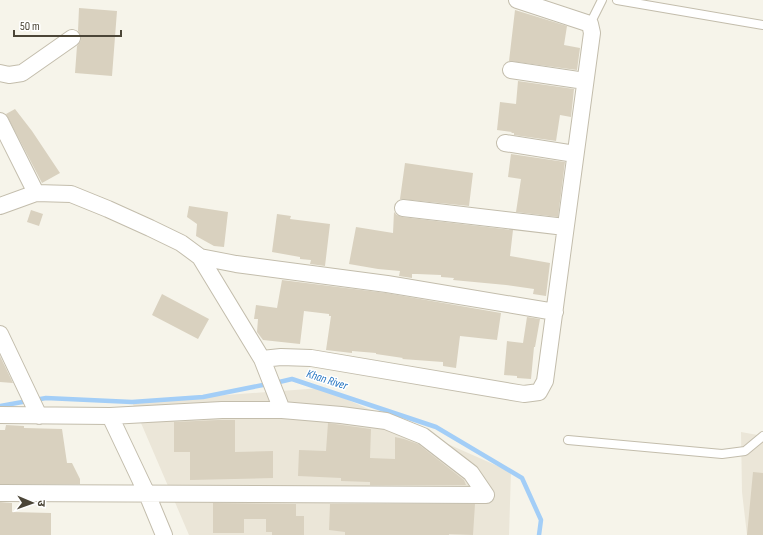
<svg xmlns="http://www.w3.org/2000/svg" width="763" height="535" font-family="'Sofia Sans Condensed','Noto Sans Devanagari',sans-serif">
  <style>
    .residential { fill: #ebe6d8 }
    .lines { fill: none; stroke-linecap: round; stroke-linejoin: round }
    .stream { stroke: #a3cef7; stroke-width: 4.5 }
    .building { fill: #d9d1bf }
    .lane-casing { stroke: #c3bdac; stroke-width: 10 }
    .street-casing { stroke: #c3bdac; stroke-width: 18 }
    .lane { stroke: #fff; stroke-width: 8 }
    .street { stroke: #fff; stroke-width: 16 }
    .labels { text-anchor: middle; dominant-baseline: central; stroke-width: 3; stroke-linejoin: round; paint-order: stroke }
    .water-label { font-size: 12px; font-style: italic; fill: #2675c2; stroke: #fff }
  </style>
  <rect width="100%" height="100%" fill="#f6f4ea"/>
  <!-- residential -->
  <path class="residential" d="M321,388L511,472L509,535H189L132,402Z
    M741,432L763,436V535H747L742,492Z"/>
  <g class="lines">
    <!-- stream -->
    <path class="stream" d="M275,383L292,379L436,427L522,478L541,520L539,535
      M35,400L46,398L132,402L203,397L268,384
      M0,406L28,401"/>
  </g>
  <!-- building -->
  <path class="building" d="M79,8L117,11L112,76L75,73L77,46L80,42L81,38L78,31Z
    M515,10L567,26L564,45L580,48L577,70L509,61Z
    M518,81L574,89L571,117L560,115L556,141L514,135V133H511L512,132L497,130L500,102L516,104Z
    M15,109L32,131L60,173L42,183L6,114Z
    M511,154L565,162L558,217L516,212L521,179L508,177Z
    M405,163L473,173L469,206L400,199Z
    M189,206L228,212L224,247L214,246L196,236L197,224L187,217Z
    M31,210L43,214L39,226L27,222Z
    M394,212L397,215L402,217L513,230L510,256L550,263L546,296L533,294L534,289L506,285L453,280L454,278L441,277V275L417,274H412V278L399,276L400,271L378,269L349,264L356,227L393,233Z
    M277,214L291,216L290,219L330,224L325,266L310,264L311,260L300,259V257L272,252Z
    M282,280L386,293L501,313L497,340L460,336L456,368L443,366V362L402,359L403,358L376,354V353L352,351V353L326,350L331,316H329V314L304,311L300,344L263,340L257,332L258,319H254L256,305L277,308Z
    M162,294L209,319L198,339L152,315Z
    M527,317L540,319L535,347H534L531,379L517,378V376L504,375L507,341L523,343Z
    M0,356L13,383L0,382Z
    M218,420H235V452L273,451V478L190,480V452H174V422Z
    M328,423L371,429L370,458L395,459V437L404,439L418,444L464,480L466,485H370V482L341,481V478L298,476L299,450L326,451Z
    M6,425L24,426V428L62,429L67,463H72L80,479V484H0V430H5Z
    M753,472L763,473V535H747Z
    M0,502L12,503V512L51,513V535H0Z
    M213,503L296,504V516H304V535H272V532H266V519H244V533H213Z
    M330,504H475L473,535L449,534V535H345V532L329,530Z"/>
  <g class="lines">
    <defs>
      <path id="lane" d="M617,0L763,25
        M590,24L602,0
        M568,440L722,454L745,451L763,436"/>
      <path id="street" d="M511,70L585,81
        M0,73L9,75L22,73L72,38
        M0,121L36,193
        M505,143L575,154
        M0,206L36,193L71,194L108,209L150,228L181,243L200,257L236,264L387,284L555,312
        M403,208L565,227
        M200,257L262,359
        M0,334L39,416
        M282,410L262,359L281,357L311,358L524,394L539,392L545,381L592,33L590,24L517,0
        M0,415L110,416L147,494L164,535
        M110,416L222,410H282L341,415L386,421L423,436L471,473L486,495
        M0,493L486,495"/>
    </defs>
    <!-- lane casing -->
    <use href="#lane" class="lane-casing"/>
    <!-- street casing -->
    <use href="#street" class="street-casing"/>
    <!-- lane -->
    <use href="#lane" class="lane"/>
    <!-- street -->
    <use href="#street" class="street"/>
  </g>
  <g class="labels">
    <!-- water labels -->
    <g class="water-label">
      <text transform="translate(327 380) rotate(18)">Khan River</text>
    </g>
  </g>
  <!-- north arrow -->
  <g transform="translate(32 503) rotate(92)" stroke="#ffffff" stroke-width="3" paint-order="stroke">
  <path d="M0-3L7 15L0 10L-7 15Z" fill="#4b4537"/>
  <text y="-6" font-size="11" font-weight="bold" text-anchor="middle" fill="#4b4537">उ</text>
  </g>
  <!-- scale -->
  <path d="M14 30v6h107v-6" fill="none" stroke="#4b4537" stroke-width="2"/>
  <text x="20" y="30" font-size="12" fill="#4b4537" stroke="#ffffff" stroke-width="3" paint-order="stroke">50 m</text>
</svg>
